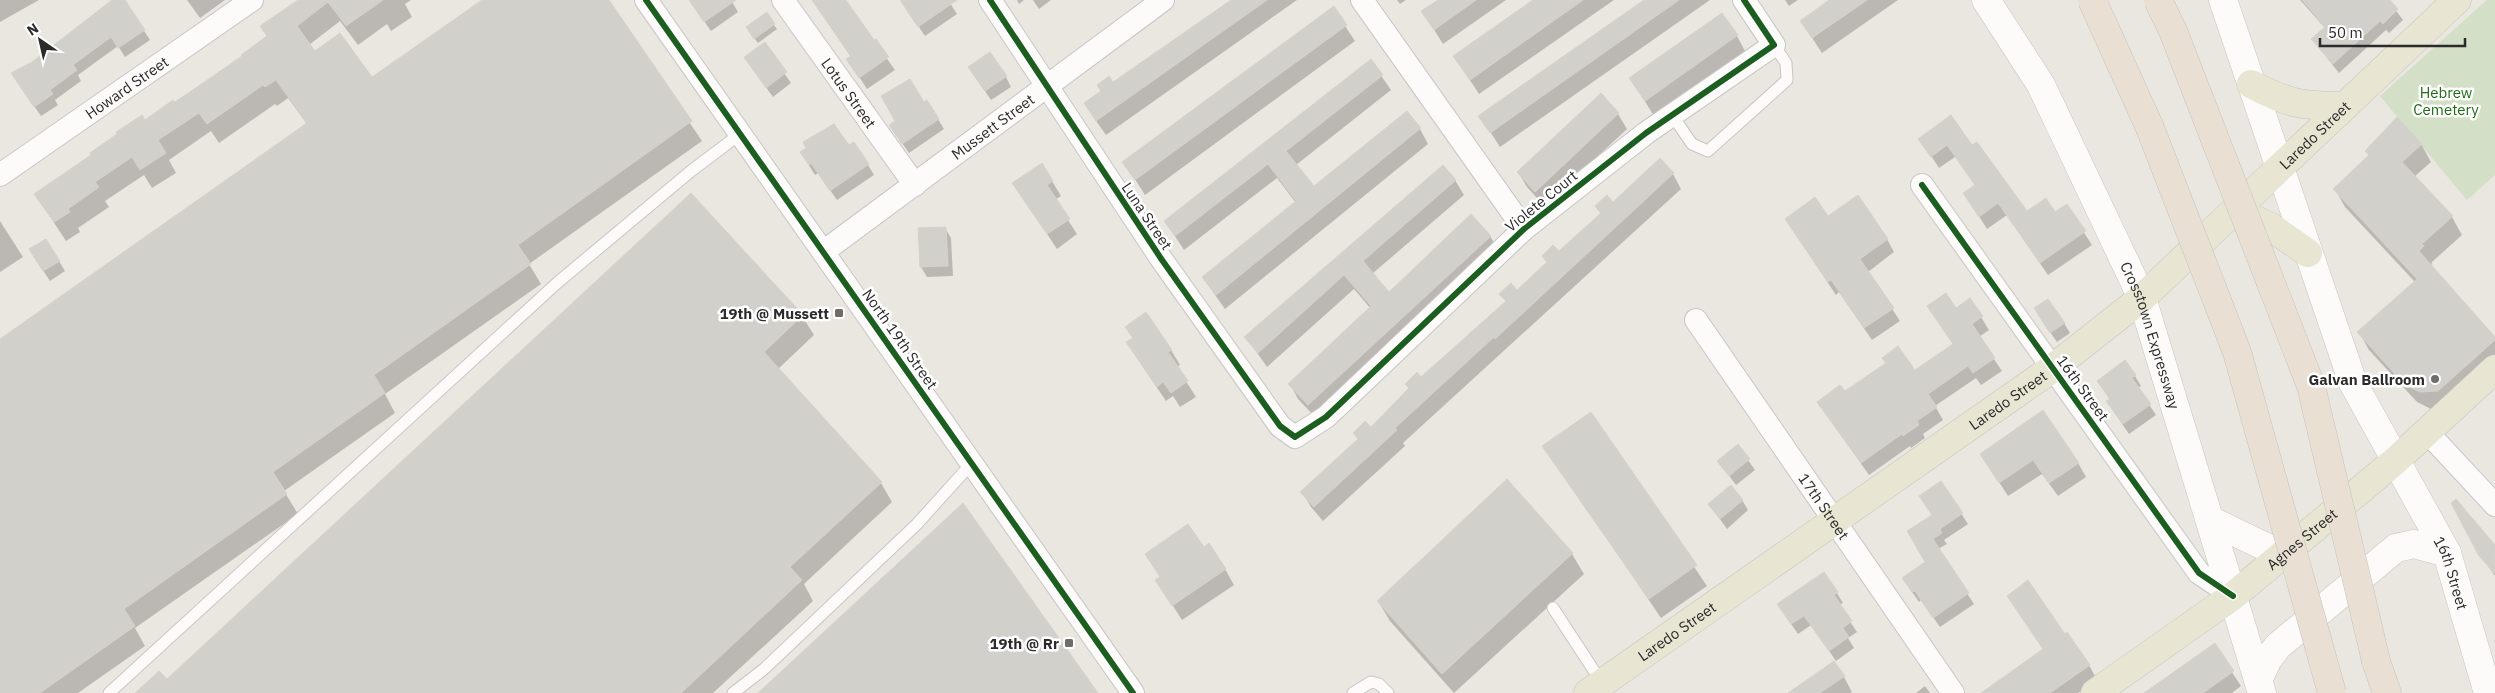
<svg xmlns="http://www.w3.org/2000/svg" width="2495" height="693" font-family="'IBM Plex Sans',sans-serif">
  <style>
    .cemetery { fill: #d3dfc7 }
    .shadow { fill: #0003 }
    .building { fill: #d2d0cb; stroke: #d5d2cc }
    .lines { fill: none; stroke-linecap: round; stroke-linejoin: round }
    .lane-casing { stroke: #c7c6c6; stroke-width: 13 }
    .street-casing { stroke: #c7c6c6; stroke-width: 24 }
    .secondary-casing { stroke: #c7c6c6; stroke-width: 29 }
    .primary-casing { stroke: #c5c4c1; stroke-width: 29 }
    .highway-casing { stroke: #c5c4c1; stroke-width: 29 }
    .lane { stroke: #fcfbfa; stroke-width: 11 }
    .street { stroke: #fcfbfa; stroke-width: 22 }
    .secondary { stroke: #fcfbfa; stroke-width: 28 }
    .primary { stroke: #e8e5d2; stroke-width: 28 }
    .highway { stroke: #e9dfd3; stroke-width: 28 }
    .highway-bridge-casing { stroke: #c5c4c1; stroke-width: 29; stroke-linecap: butt }
    .highway-bridge { stroke: #e9dfd3; stroke-width: 28 }
    .cycleway-casing { stroke: #fff; stroke-width: 9 }
    .cycleway { stroke: #1b5e20; stroke-width: 6 }
    .poi-dot { fill: #6e6d6a; stroke: #fff; stroke-width: 2 }
    .labels { text-anchor: middle; dominant-baseline: central; stroke-width: 5; stroke-linejoin: round; paint-order: stroke }
    .street-label { font-size: 15px; fill: #2b2b2b; stroke: #fff }
    .park-label { font-size: 15px; fill: #1e6d15; stroke: #fff }
    .poi-label { font-size: 15px; font-weight: bold; fill: #2b2b2b; stroke: #fff; text-anchor: end }
  </style>
  <rect width="100%" height="100%" fill="#eae7e0"/>
  <!-- cemetery -->
  <path class="cemetery" d="M2487,0H2495V175L2467,200L2380,96Z"/>
  <!-- shadow -->
  <path class="shadow" d="M0,0H39L0,22Z
    M115,0H124L150,40L125,57L118,46L78,75L81,81L55,100L58,105L41,116L19,84L32,63Z
    M187,0H225L200,18Z
    M309,0H411L405,4L412,17L391,31L387,24L358,45L340,21L309,45L315,53L372,79L484,0H607L702,141L529,264L541,284L385,394L395,413L284,491L298,514L135,628L145,646L78,693H0V340L307,124L288,98L277,106L275,104L219,143L211,131L169,160L176,173L152,188L144,175L105,201L109,207L78,228L80,232L66,241L35,194L243,57Z
    M699,0H731L738,12L711,31L699,14Z
    M812,0H845L895,70L867,89L848,60L851,57Z
    M901,0H948L957,14L925,36Z
    M1017,0H1024L1019,4Z
    M1033,0H1051L1039,9Z
    M1233,0H1297L1106,135L1094,118L1113,84Z
    M1397,0H1406L1400,4Z
    M1440,0H1506L1443,44L1423,12Z
    M1536,0H1614L1479,94L1454,56Z
    M1646,0H1710L1500,147L1480,116Z
    M1785,0H1798L1789,6Z
    M1831,0H1898L1822,53L1801,21Z
    M2300,0H2388L2403,20L2389,33L2386,30L2339,73L2312,39L2325,28Z
    M1333,8L1355,41L1145,195L1124,162Z
    M774,25L777,29L758,43L750,32Z
    M1737,36L1745,51L1654,116L1631,79Z
    M764,44L791,83L773,97L745,58Z
    M1371,61L1391,90L1296,165L1314,188L1420,129L1428,144L1225,309L1203,278L1296,203L1277,178L1184,250L1165,221Z
    M1006,77L1011,87L991,100L976,78Z
    M1601,95L1618,114L1627,129L1544,206L1527,187L1518,172Z
    M923,104L938,119L944,129L909,153L897,136Z
    M1920,139L1972,147L2027,213L2055,214L2066,205L2092,245L2048,275L2007,215L1987,229L1965,194L1976,186L1955,157L1939,168Z
    M2421,144L2431,162L2414,177L2452,217L2462,235L2432,262L2431,266L2495,338V367L2431,409L2417,402L2369,350L2359,332L2415,282L2345,207L2335,189L2370,156L2366,151Z
    M849,147L868,165L874,175L837,200L818,173L815,175L801,153Z
    M1673,174L1681,189L1403,443L1405,446L1323,521L1311,507L1302,492L1359,440L1354,433L1371,429L1410,390L1406,384L1421,379L1506,302L1501,294L1517,292L1547,263L1543,256L1559,253L1601,214L1596,207L1613,203Z
    M1455,180L1464,195L1372,274L1388,294L1490,236L1499,251L1317,419L1298,399L1290,384L1371,309L1354,289L1267,367L1246,337Z
    M1052,181L1061,196L1055,200L1077,234L1057,249L1014,184Z
    M1828,218L1887,239L1894,252L1868,272L1900,321L1872,340L1839,292L1836,295L1794,232Z
    M0,221L23,257L0,272Z
    M945,228L951,238L953,276L927,277L921,267L920,229Z
    M36,260L59,261L65,271L50,281Z
    M1970,299L1989,330L1979,337L2002,371L1981,385L1976,378L1935,406L1943,420L1923,434L1925,438L1911,448L1910,446L1869,475L1818,402L1915,372L1954,345L1929,307L1956,309Z
    M802,316L814,335L777,370L881,483L892,502L804,584L813,601L713,693H137L167,681Z
    M2041,319L2064,323L2070,333L2057,342Z
    M1126,327L1171,350L1180,365L1177,367L1196,397L1180,407L1173,396L1166,401L1137,358L1133,339Z
    M2125,362L2135,376L2141,386L2138,388L2156,415L2129,434L2114,412L2108,402L2110,400L2098,381Z
    M1591,414L1707,586L1661,618L1544,446Z
    M1738,446L1755,470L1736,485L1718,461Z
    M1981,454L2078,463L2086,477L2058,496L2042,474L2008,496Z
    M1507,481L1572,554L1584,574L1454,693L1390,621L1378,601Z
    M1941,483L1968,524L1944,540L1947,544L1938,549L1974,604L1940,627L1921,600L1919,602L1910,589L1926,563Z
    M1742,500L1748,510L1727,529L1709,504Z
    M2495,546V576L2480,555Z
    M1203,549L1225,569L1234,585L1182,620L1157,581L1161,578L1147,555Z
    M1837,593L1843,603L1839,605L1857,632L1848,638L1854,648L1836,661L1811,625L1798,634L1785,615Z
    M2008,596L2065,636L2089,665L2097,680L2078,693H1983L2044,650Z
    M2214,645L2241,686L2232,693H2146Z
    M1844,677L1852,692L1850,693H1792Z
    M1925,686L1930,693H1916Z"/>
  <!-- building -->
  <path class="building" d="M112,0H125L145,30L118,48L111,37L73,65L77,70L50,90L53,94L34,107L11,73L32,62Z
    M298,0H383L346,26L328,2L297,26L315,51L340,33L372,77L482,0H609L692,121L518,245L531,264L374,375L385,393L273,472L287,494L124,609L135,626L40,693H0V339L307,123L276,80L265,87L263,85L207,124L199,113L158,140L166,153L140,170L132,157L95,182L99,187L68,209L70,212L54,222L34,194L91,155L90,153L117,134L116,132L142,115L145,120L173,100L174,103L242,56L241,55L267,36L260,26Z
    M689,0H736L704,22Z
    M812,0H846L874,40L876,39L889,57L859,78L846,59L851,56Z
    M900,0H957L918,27Z
    M1231,0H1267L1096,121L1084,103L1101,91L1097,85L1109,76L1113,82Z
    M1438,0H1476L1434,30L1421,11Z
    M1533,0H1583L1470,80L1453,56Z
    M1644,0H1679L1490,133L1478,116Z
    M1829,0H1867L1812,38L1800,21Z
    M2302,0H2390L2398,9L2383,24L2380,21L2333,64L2311,39L2325,27Z
    M1334,6L1347,25L1135,180L1122,162Z
    M767,12L775,24L754,39L746,27Z
    M1722,13L1738,35L1645,101L1629,78Z
    M765,42L787,72L766,88L744,57Z
    M990,52L1007,76L985,91L968,67Z
    M1371,59L1383,75L1286,151L1314,186L1407,111L1421,128L1216,295L1202,277L1296,201L1268,164L1175,236L1164,221Z
    M910,79L924,102L927,100L939,119L902,144L889,125L895,121L881,96Z
    M1601,93L1619,113L1535,192L1517,172Z
    M1951,115L1972,145L1977,142L2027,211L2046,198L2055,212L2067,204L2086,231L2040,263L1998,203L1979,217L1963,193L1975,185L1947,145L1931,157L1918,139Z
    M2397,117L2422,144L2402,162L2453,216L2422,244L2424,246L2419,251L2495,337V340L2438,391L2420,392L2405,385L2357,332L2417,279L2333,189L2369,155L2365,151Z
    M834,124L849,145L854,142L869,164L830,191L811,163L809,165L800,152L806,148L803,142Z
    M1660,158L1674,173L1495,339L1494,337L1395,428L1397,430L1314,507L1300,492L1358,439L1353,433L1365,421L1371,427L1409,388L1405,384L1417,372L1421,377L1506,301L1499,294L1511,283L1517,290L1547,262L1542,256L1553,245L1559,251L1601,213L1595,206L1607,195L1613,202Z
    M1042,163L1053,181L1047,185L1070,219L1047,234L1012,183Z
    M1443,165L1456,180L1363,261L1389,292L1471,214L1491,236L1308,405L1288,384L1371,306L1344,275L1258,353L1244,337Z
    M691,193L803,315L764,352L882,482L790,567L802,580L681,693H135L159,671L167,679Z
    M1858,195L1888,239L1860,259L1894,308L1864,328L1831,280L1828,282L1785,219L1815,197L1828,216Z
    M946,227L948,266L920,267L918,228Z
    M46,239L60,261L43,271L29,249Z
    M1946,293L1956,308L1970,298L1983,316L1972,324L1995,358L1973,373L1968,366L1928,394L1937,407L1917,421L1919,425L1903,436L1902,434L1861,463L1817,402L1840,385L1845,391L1886,363L1882,358L1898,346L1915,370L1953,344L1927,306Z
    M2048,299L2065,323L2050,333L2034,308Z
    M1146,312L1172,350L1168,352L1188,381L1171,393L1163,382L1157,387L1126,342L1133,338L1125,327Z
    M2125,360L2136,375L2132,378L2151,404L2123,424L2106,401L2110,399L2097,381Z
    M2043,410L2079,463L2049,483L2033,460L1999,483L1980,454Z
    M1591,412L1697,565L1649,599L1542,446Z
    M1738,444L1750,459L1729,476L1717,461Z
    M1507,479L1573,553L1442,674L1377,601Z
    M1941,481L1963,513L1940,529L1942,533L1933,539L1969,593L1933,618L1915,591L1912,592L1902,578L1925,562L1907,531L1932,515L1919,496Z
    M1731,485L1743,500L1720,519L1708,504Z
    M2456,499L2495,545V574L2479,556L2451,503Z
    M963,503L1098,693H758Z
    M1188,524L1204,547L1209,543L1226,569L1172,606L1155,580L1160,577L1145,554Z
    M1824,572L1838,592L1834,595L1852,621L1843,628L1849,637L1829,651L1804,616L1791,624L1777,604Z
    M2028,580L2065,634L2067,632L2090,665L2050,693H1981L2043,649L2007,596Z
    M2215,643L2234,671L2203,693H2144Z
    M1834,661L1845,676L1820,693H1788Z"/>
  <g class="lines">
    <defs>
      <path id="lane" d="M1672,115L1692,144L1708,151L1787,80L1786,63L1774,45
        M1553,608L1602,683
        M109,693L557,283L691,171L740,134
        M733,693L764,669L917,524L972,463
        M1353,693L1371,682L1379,684L1388,693"/>
      <g id="street">
        <path d="M646,0L1133,693"/>
        <path id="s1" d="M783,0L915,185"/>
        <path d="M990,0L1162,260L1280,426L1295,437L1326,417L1524,229L1646,133L1774,45L1744,0"/>
        <path d="M1362,0L1524,229"/>
        <path id="s2" d="M0,175L252,0"/>
        <path d="M1922,185L2199,573L2233,596"/>
        <path id="s3" d="M823,252L1163,0"/>
        <path id="s4" d="M1696,320L1953,693"/>
        <path d="M2427,432L2495,505"/>
      </g>
      <g id="secondary">
        <path id="s5" d="M1986,0L2041,85L2142,298L2262,693"/>
        <path id="s6" d="M2223,0L2353,383L2447,553L2488,693"/>
        <path d="M2210,520L2282,555"/>
        <path d="M2259,678L2268,659L2278,646L2396,548L2414,544L2447,553"/>
      </g>
      <g id="primary">
        <path d="M2251,84C2289,104 2301,106 2344,106"/>
        <path d="M2235,210L2271,227L2308,253"/>
        <path id="s7" d="M1588,693L2053,368L2142,298L2457,0"/>
        <path id="s8" d="M2095,693L2233,596L2395,461L2495,369"/>
      </g>
      <path id="highway" d="M2376,661L2387,693"/>
    </defs>
    <!-- lane casing -->
    <use href="#lane" class="lane-casing"/>
    <!-- street casing -->
    <use href="#street" class="street-casing"/>
    <!-- secondary casing -->
    <use href="#secondary" class="secondary-casing"/>
    <!-- primary casing -->
    <use href="#primary" class="primary-casing"/>
    <!-- highway casing -->
    <use href="#highway" class="highway-casing"/>
    <!-- lane -->
    <use href="#lane" class="lane"/>
    <!-- street -->
    <use href="#street" class="street"/>
    <!-- secondary -->
    <use href="#secondary" class="secondary"/>
    <!-- primary -->
    <use href="#primary" class="primary"/>
    <!-- highway -->
    <use href="#highway" class="highway"/>
    <defs>
      <path id="highway-bridge" d="M2092,0L2150,128L2237,352L2332,693
        M2158,0L2173,31L2311,386L2376,661"/>
    </defs>
    <!-- highway-bridge casing -->
    <use href="#highway-bridge" class="highway-bridge-casing"/>
    <!-- highway-bridge -->
    <use href="#highway-bridge" class="highway-bridge"/>
    <defs>
      <path id="cycleway" d="M646,0L1133,693
        M990,0L1162,260L1280,426L1295,437L1326,417L1524,229L1646,133L1774,45L1744,0
        M1922,185L2199,573L2233,596"/>
    </defs>
    <!-- cycleway casing -->
    <use href="#cycleway" class="cycleway-casing"/>
    <!-- cycleway -->
    <use href="#cycleway" class="cycleway"/>
  </g>
  <!-- markers -->
  <g class="poi-dot">
    <rect x="834" y="308" width="10" height="10" rx="2.5"/>
    <circle cx="2435" cy="379" r="5"/>
    <rect x="1064" y="638" width="10" height="10" rx="2.5"/>
  </g>
  <g class="labels">
    <!-- street labels -->
    <g class="street-label">
      <text stroke="none"><textPath href="#s2" startOffset="154">Howard Street</textPath></text>
      <text stroke="none"><textPath href="#s1" startOffset="114">Lotus Street</textPath></text>
      <text stroke="none"><textPath href="#s3" startOffset="211">Mussett Street</textPath></text>
      <text stroke="none"><textPath href="#s7" startOffset="918">Laredo Street</textPath></text>
      <text transform="translate(1541 201) rotate(-39)">Violete Court</text>
      <text transform="translate(1147 216) rotate(56)">Luna Street</text>
      <text stroke="none"><textPath href="#s5" startOffset="375">Crosstown Expressway</textPath></text>
      <text transform="translate(900 339) rotate(55)">North 19th Street</text>
      <text transform="translate(2083 388) rotate(54)">16th Street</text>
      <text stroke="none"><textPath href="#s7" startOffset="512">Laredo Street</textPath></text>
      <text stroke="none"><textPath href="#s4" startOffset="226">17th Street</textPath></text>
      <text stroke="none"><textPath href="#s8" startOffset="258">Agnes Street</textPath></text>
      <text stroke="none"><textPath href="#s6" startOffset="619">16th Street</textPath></text>
      <text stroke="none"><textPath href="#s7" startOffset="108">Laredo Street</textPath></text>
    </g>
    <!-- park labels -->
    <g class="park-label">
      <text x="2446" y="92">Hebrew<tspan x="2446" dy="17">Cemetery</tspan></text>
    </g>
    <!-- poi labels -->
    <g class="poi-label">
      <text x="829" y="313">19th @ Mussett</text>
      <text x="2425" y="379">Galvan Ballroom</text>
      <text x="1059" y="643">19th @ Rr</text>
    </g>
  </g>
  <!-- north arrow -->
  <g transform="translate(40 40) rotate(326)" stroke="#ffffff" stroke-width="4" paint-order="stroke">
  <path d="M0-4L9 19L0 12L-9 19Z" fill="#2b2b2b"/>
  <text y="-8" font-size="14" font-weight="bold" text-anchor="middle" fill="#2b2b2b">N</text>
  </g>
  <!-- scale -->
  <path d="M2320 38v8h145v-8" fill="none" stroke="#2b2b2b" stroke-width="2.5"/>
  <text x="2328" y="38" font-size="15" fill="#2b2b2b" stroke="#ffffff" stroke-width="4" paint-order="stroke">50 m</text>
</svg>
